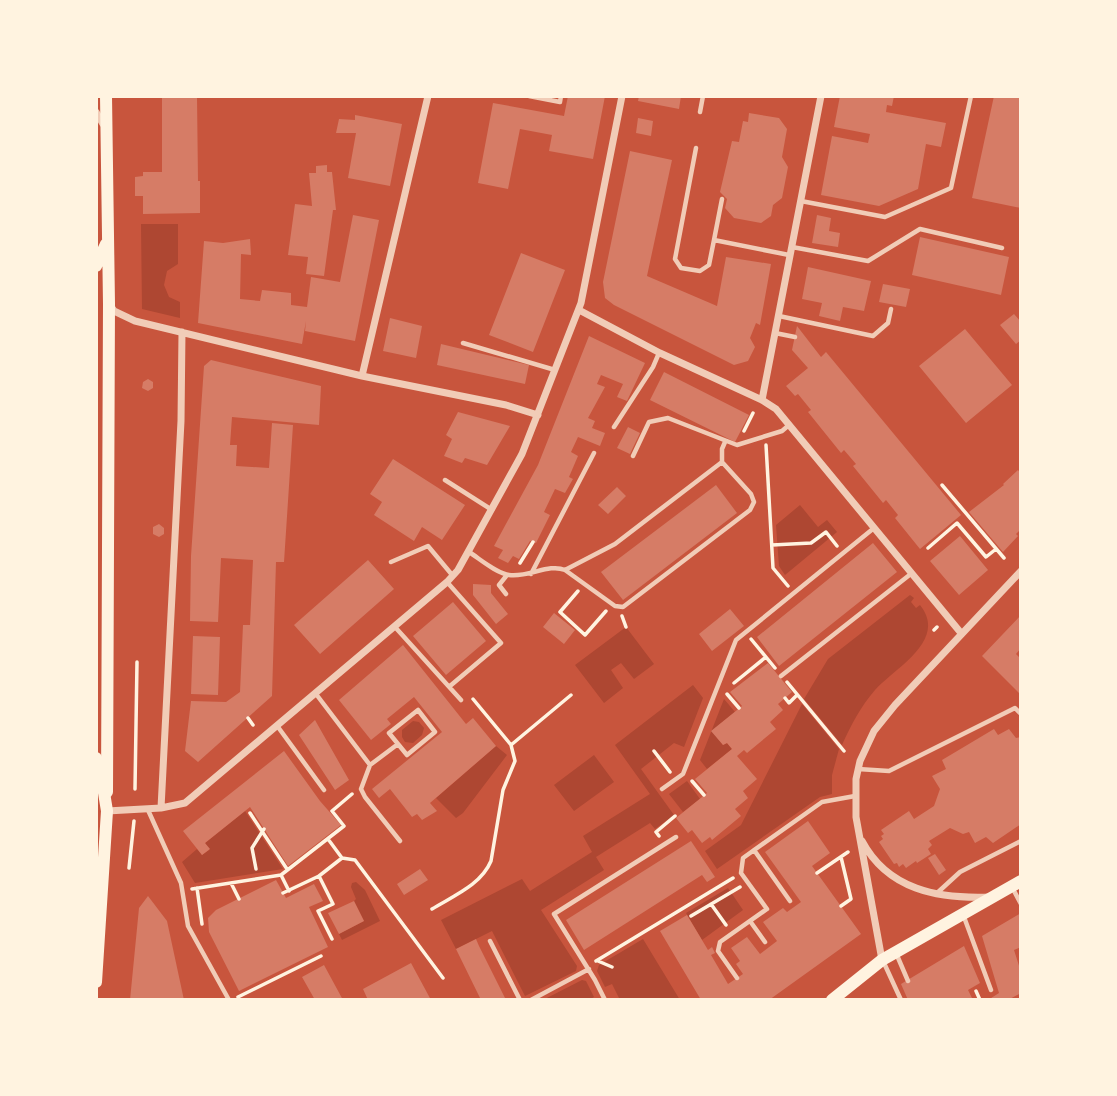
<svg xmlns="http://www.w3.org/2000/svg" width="1117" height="1096" font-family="Manrope,sans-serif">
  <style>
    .green { fill: #ae4732 }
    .building { fill: #d67c66 }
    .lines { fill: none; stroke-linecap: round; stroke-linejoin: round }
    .path { stroke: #fff3e0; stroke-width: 3.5 }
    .service { stroke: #f1ccb7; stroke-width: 4.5 }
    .minor { stroke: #f1ccb7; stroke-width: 7 }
    .secondary { stroke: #fff3e0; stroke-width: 12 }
    .primary { stroke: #fff3e0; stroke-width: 12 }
  </style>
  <rect width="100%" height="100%" fill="#c8553d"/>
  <!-- green -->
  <path class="green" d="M141,224H178V264L167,271L164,285L169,297L180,302V318L142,309Z
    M800,505L818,527L827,520L837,532L785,575L779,566L776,525Z
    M910,595L914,598L911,602L916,608L920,605C948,640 896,667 875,690C861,706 851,725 842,745L804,699L828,659Z
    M626,627L654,664L634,679L621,663L611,670L623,688L604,703L575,665Z
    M693,685L703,698L684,747L674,743L641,769L674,815L655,829L650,823L596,857L604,870L541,910L577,966L576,971L525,996L492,931L456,949L441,920L522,879L530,891L592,852L583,836L650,794L615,745Z
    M724,699L735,712L712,731L723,745L727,743L732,749L707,769L700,760Z
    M802,704L839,749L832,775V794L820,797L717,869L705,851L741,825Z
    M413,721L419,722L424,728L422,735L413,743L405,742L402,737V730Z
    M496,746L507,755L463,813L456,818L436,798Z
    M594,755L614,782L574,811L554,785Z
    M687,781L700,799L683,812L669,794Z
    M245,811L283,869L195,883L182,862L197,849L202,855L209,850L205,843Z
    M356,882L365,890L380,921L342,940L339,934L364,921L354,901L356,899L351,887L352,883Z
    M728,888L743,910L702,940L686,913Z
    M643,939L680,1000H620L612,984L605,987L597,971L599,965Z
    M582,980L586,981L594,997L589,1000H543Z"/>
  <!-- building -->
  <path class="building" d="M162,96H197L198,181H200V213L143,214V196H135V177L143,176V172H162Z
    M568,96H605L593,159L549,151L552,135L520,129L508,189L478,183L493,103L564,116Z
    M639,96H681L679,109L638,101Z
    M840,96H894L892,106L887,105L886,112L946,123L941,147L926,144L918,189L879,206L821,195L832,136L868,143L870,134L834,127Z
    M994,96H1021V208L972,198Z
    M749,113L779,118L787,129L782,157L788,167L782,198L773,205L771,216L761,223L734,218L725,208L727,199L720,192L732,141L739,142L743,121L748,122Z
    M355,115L402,124L390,186L348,178L356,133H336L339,119L355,120Z
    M638,118L653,121L651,136L636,133Z
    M630,151L672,160L647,276L717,306L726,257L771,264L760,325L756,323L750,338L755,347L748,361L734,365L614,305L605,298L603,282Z
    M327,165V172H332L336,210H333L324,276L306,274L308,257L288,255L295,204L312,206L309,173H316V166Z
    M353,215L379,220L355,341L305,331L306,321L302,344L198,323L204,241L223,243L250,239L251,255L241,254L240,299L260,301L262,290L291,293V305L307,307L311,277L340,282Z
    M817,215L831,218L829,231L840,233L838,247L812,243Z
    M920,237L1009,257L1001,295L912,275Z
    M521,253L565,270L533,352L489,335Z
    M808,267L871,281L864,311L843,307L840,321L819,316L822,303L802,299Z
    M883,284L910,289L906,307L879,302Z
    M1014,314L1021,322V340L1016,344L1000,325Z
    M390,318L422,326L416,358L383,351Z
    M797,326L821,357L826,352L961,515L920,549L895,518L898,515L886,500L883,503L853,466L856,464L844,450L841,453L808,412L811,410L798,394L795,396L786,386L808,368L792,350Z
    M965,329L1012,385L966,423L919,366Z
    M589,336L645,363L627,401L617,397L623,384L601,375L597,384L605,387L588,418L595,421L592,428L605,433L600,446L578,437L571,452L578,456L569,477L573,479L565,493L555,489L544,512L550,515L536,543L530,541L519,559L513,556L508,563L498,558L503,550L494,546L538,465Z
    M441,344L529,365L525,384L437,365Z
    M211,360L321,386L319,425L232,417L230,445H237L236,466L269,468L272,423L293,425L284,562H276L272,696L198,762L185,751L191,701L226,702L240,692L243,625H250L253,560L221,558L218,622L190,621L191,556L204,366Z
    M664,372L749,415L735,442L650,400Z
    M148,379L153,382V388L148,391L142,388L143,382Z
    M458,412L510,426L487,465L465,458L462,463L444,456L452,439L446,435Z
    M628,427L640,433L630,454L617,448Z
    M393,459L465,505L442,540L422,527L414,541L374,515L382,502L370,494Z
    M1018,470L1021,474V529L1016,534L1018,536L1003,552L969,512L1004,485L1003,484Z
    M716,485L737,513L623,600L601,572Z
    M617,487L626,496L608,514L598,505Z
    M159,524L164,528V534L159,537L153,534V527Z
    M960,536L988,570L959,595L930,561Z
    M873,543L897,572L779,666L757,637Z
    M368,560L394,589L320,654L294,625Z
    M473,584L491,585V593L508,614L496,624L473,595Z
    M453,602L486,641L446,675L413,636Z
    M730,609L744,626L712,651L699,634Z
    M554,613L575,630L564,644L543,627Z
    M1021,615V648L1016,654L1021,659V695L982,656Z
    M193,636L220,637L218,695L191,694Z
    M403,645L466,724L473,718L496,746L430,803L437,811L422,820L417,814L412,817L390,789L379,798L372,789L442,732L414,697L387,719L391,724L371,740L339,700Z
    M768,663L792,692L778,704L783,710L770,722L776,729L747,753L744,750L737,756L757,779L743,791L748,798L735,809L741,816L712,840L710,837L702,843L692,830L688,833L676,818L707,793L695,779L732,749L727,743L723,745L711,731L742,706L730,692Z
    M315,720L349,780L335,790L299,735Z
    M994,729L998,735L1009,729L1016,738L1021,737V824L993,843L986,837L975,843L969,832L963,834L950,828L929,841L932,845L928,849L931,854L917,863L916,861L906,868L903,864L899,867L897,863L894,864L879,842L883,839L881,836L884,834L881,830L909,811L914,819L934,806L940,789L932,776L946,769L942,760Z
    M284,751L320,801L341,825L288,866L250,807L205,843L210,849L202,855L183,831Z
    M808,821L830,853L812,866L861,934L769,1000H701L660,931L687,915L708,950L712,947L715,953L711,955L728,984L743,974L736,964L740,961L731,948L747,937L760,954L777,941L763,922L783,908L787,912L801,902L765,852Z
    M691,841L715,877L707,882L702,875L584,950L566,920Z
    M935,854L946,870L939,875L928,858Z
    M420,869L428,880L404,895L397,884Z
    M276,880L286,898L314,884L323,901L309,907L328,947L239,991L209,932L208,918L216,910Z
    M148,896L167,921L184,1000H130L139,908Z
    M354,901L364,921L339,934L328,913Z
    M1021,913V947L1014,950L1021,972V993L1008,1000H988L999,993L982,936Z
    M476,939L479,946L506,1000H481L456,949Z
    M964,946L980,983L968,990L973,1000H908L901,984Z
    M411,963L431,1000H368L363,989Z
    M324,965L343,1000H315L302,977Z"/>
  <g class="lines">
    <!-- path -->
    <path class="path" d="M744,431L753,413
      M766,445L773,568L788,586
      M942,485L1004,558
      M772,545L811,543L826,532L837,546
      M928,548L957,523L986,557L996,549
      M520,563L533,542
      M578,591L560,612L585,635L606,611
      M622,616L626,627
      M934,630L937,627
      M751,639L775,668
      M787,682L844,751
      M734,683L766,657
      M727,694L739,708
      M785,698L789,703L797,695
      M473,699L511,745L571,695
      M248,718L253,725
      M654,751L670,772
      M692,781L704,795
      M135,789L137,662
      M250,813L287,869
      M659,836L656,832L675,816
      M328,839L342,858
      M129,868L134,821
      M256,869L252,848L264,829
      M817,873L848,852
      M281,875L289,891
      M231,883L239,899
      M197,888L202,924
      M192,889L281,875L344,826L332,811L352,794
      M283,893L319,876
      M711,904L726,925
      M841,906L851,899L841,857
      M432,909C453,896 481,885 491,861L503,790L515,761L511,745
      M691,916L740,887
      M332,939L318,911L333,904L319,876L342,858L355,860L443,978
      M596,961L733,878
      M598,961L612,967
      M976,991L980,1000
      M238,997L321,956"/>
    <!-- service -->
    <path class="service" d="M529,96L560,102L561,96
      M700,112L703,96
      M696,148L675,259L681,268L700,271L709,265L714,240L789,255
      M801,201L885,217L951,188L971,96
      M714,240L722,199
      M792,247L868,261L920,229L1002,248
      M779,316L873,336L888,323L891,309
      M775,333L795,337
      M463,343L555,370
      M614,427L653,367L659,353
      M633,456L649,422L668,418L737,445L782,431L789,425
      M722,462L615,544L565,570L615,606L623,607L750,510L754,502L751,494L722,462V449L725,442
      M445,480L492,510
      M469,552C480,559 496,573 509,575C528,578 549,563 565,570
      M391,562L428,546L453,576
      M531,574L594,453
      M447,582L501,643L450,686
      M506,594L499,585L507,575
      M395,627L461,700
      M781,676L912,573
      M316,694L370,765
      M418,710L435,732L407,755L389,733Z
      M278,727L324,790
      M398,744L370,765L361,789L365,797L400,841
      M858,769L889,771L1015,708L1021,714
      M662,789L683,774L736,640L874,528
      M148,810L181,883L188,926L229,1000
      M754,850L790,901
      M1013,889L1021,904
      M936,894L960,872L1021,841
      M964,917L991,990
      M750,921L765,942
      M490,941L520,1000
      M896,953L908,981
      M884,963L901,1000
      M737,978L718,951L720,942L767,909L741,873L743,858L822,802L855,796
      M531,1000L589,969
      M605,1000L595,980L554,914L676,837"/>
    <!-- minor -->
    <path class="minor" d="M96,112L103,124
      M110,305L114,311L135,321L362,376L506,405L538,415
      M579,310L660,353L762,400L776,409L961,633
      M362,376L428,96
      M762,400L821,96
      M161,808L181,421L182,332
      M107,811L161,808L185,803L447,582L458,570L522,454L581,303L622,96
      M862,841C888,890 938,899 990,897
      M882,960L856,817V779L860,761L874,731L895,705L1021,571"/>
    <!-- secondary -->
    <path class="secondary" d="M106,96L109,304L107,792
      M96,266L106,244
      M832,1000L882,960L1021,881"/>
    <!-- primary -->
    <path class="primary" d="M96,758L100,768L107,811L96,982"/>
  </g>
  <!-- border -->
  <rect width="1117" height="1096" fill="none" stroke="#fff3e0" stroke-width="196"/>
</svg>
